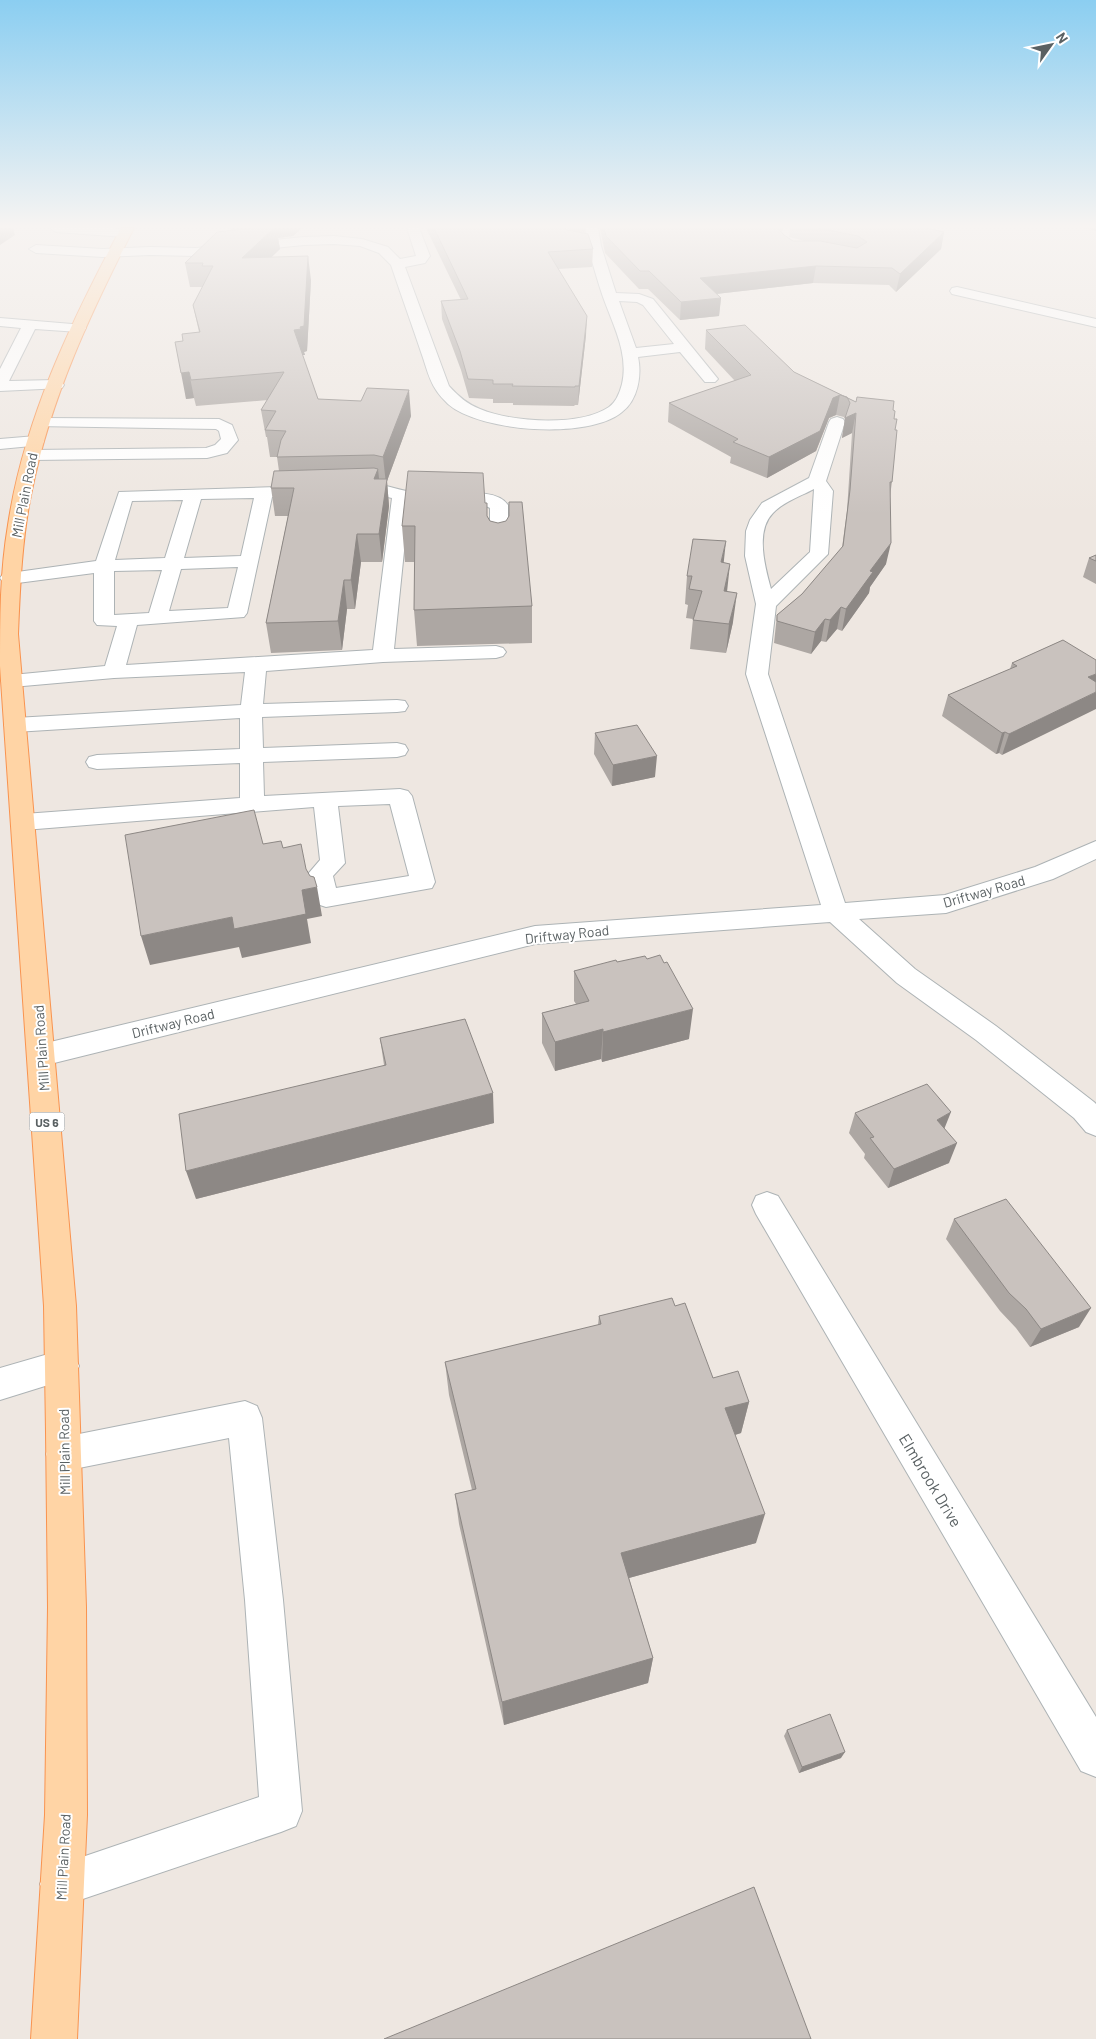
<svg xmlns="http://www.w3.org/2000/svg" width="1096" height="2039" font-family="Barlow,sans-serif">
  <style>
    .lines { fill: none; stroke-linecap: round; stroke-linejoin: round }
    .minor-casing { stroke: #adb3b5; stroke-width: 2 }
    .major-casing { stroke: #f9934f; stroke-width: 2 }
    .minor { fill: #fff; fill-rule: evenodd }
    .major { fill: #ffd4a5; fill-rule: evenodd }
    .wall { fill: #ada7a3 }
    .shaded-wall { fill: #8d8885 }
    .building { fill: #c9c2be; stroke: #8d8885 }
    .labels { text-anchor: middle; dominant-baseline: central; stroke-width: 4; stroke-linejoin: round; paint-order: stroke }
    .shield { fill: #fff; stroke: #8c9092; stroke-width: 1 }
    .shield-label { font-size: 12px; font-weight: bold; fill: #5a6163 }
    .street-label { font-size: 14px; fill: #5a6163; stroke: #fff }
    .near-street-label { font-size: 16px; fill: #5a6163; stroke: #fff }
  </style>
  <rect width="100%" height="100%" fill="#eee7e1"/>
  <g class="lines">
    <defs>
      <path id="minor" d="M50,228H114L130,230L131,233L125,237L56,232Z
        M407,228H419L430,256L425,263L405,267L449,386C458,396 467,404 480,409C511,422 580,427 609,407C616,402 620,392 622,384C629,354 613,325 603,297C597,280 593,263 587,246L586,228H598L601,246L616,293L639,294L653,299L718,379L715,382H705L680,352L638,357C642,375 638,400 622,412C589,440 480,432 448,404C444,400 439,395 436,390C429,380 426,366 422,355C412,325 401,295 391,265L379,253L360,246L334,244L304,245L196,256L150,255L103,257L36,253L29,249L36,245L103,249L150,247L196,248L304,237L334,236L362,239L388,247L400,259L416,256ZM619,301L637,302L643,305L674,344L636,348Z
        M957,287L1096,319V327L952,294L950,291L952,288Z
        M0,318L84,325L86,328L84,331L79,332L35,329L9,381L56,380L62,382L64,385L62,388L0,391V369L21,328L0,326Z
        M837,417L843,419L845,422L826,481L833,491L828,554L776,606L768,674L845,903L945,895L1035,867L1096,841V859L1053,879L946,913L859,919L915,969L996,1026L1094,1102L1096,1104V1136L1086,1132L1074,1118L976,1040L897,983L830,922L535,944L42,1066L32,1063L28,1055L32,1047L42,1044L535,926L821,905L746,674L756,604L745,556L746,531L750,520L762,503L809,478L829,422L831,419ZM814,489L810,552L771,589C765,567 755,531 773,513C783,502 801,496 814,489Z
        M41,418L219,419L232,425L238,440L227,453L207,458L32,460L26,459L24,455L26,451L32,450L206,448L215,445L221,439L219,431L216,429L35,426L33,423L35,420Z
        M36,436L42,437L44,441L42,445L0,449V439Z
        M377,484C392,487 407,492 422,494C444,498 494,484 508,505V551L506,555L499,557L492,555L490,551V508L482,504L424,505L409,502L394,649L496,646L503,648L506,652L503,656L496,658L383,662L266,671L263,704L397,700L405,701L408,706L405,711L397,712L262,717L263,748L397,743L405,745L408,750L405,755L397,757L263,762L264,796L400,789L408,791L412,796L435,882L432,888L326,907L317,904L313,898L308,874L320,860L314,807L24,830L16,827L12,822L16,817L24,814L240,798V763L97,769L89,767L86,762L89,757L97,755L240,749V718L15,732L7,730L4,725L7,720L15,718L241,705L245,672L114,678L12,687L5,685L1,681L5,677L12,675L105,666L117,626L97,625L94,621V573L10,584L3,582L0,578L3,574L96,561L119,492L308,486L314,487L317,491L314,495L272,497L247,613L244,617L137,625L126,665L373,650L392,498C376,494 360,498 345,494L342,490L345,486ZM254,498L241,556L184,558L201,499ZM183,500L165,558L115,560L132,501ZM238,567L228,608L169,611L181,569ZM162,570L149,613L114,615V571ZM390,804L409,876L336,888L333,876L345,863L338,806Z
        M767,1192L778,1196L1096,1717V1777L1081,1771L756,1214L752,1205L756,1196Z
        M62,1350L74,1355L79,1366L74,1377L0,1400V1368Z
        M245,1401L257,1406L262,1418L283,1600L302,1811L296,1826L281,1832L62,1906L47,1899L40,1884L47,1869L259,1797L245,1600L229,1438L64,1471L51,1466L46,1454L51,1442L64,1437Z"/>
      <path id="major" d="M121,228H134C91,312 51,397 32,490C22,537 20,586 18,634L76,1306L86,1607L87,1815L77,2039H31L45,1815L48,1607L46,1432L44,1306L0,666C0,618 0,572 8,525C24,419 71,322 121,228Z"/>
    </defs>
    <!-- minor casing -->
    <use href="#minor" class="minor-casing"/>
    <!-- major casing -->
    <use href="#major" class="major-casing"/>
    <!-- minor -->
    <use href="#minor" class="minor"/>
    <!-- major -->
    <use href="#major" class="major"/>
  </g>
  <!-- wall -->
  <path class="wall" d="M229,228H302L293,236L278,238L280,249L271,257L311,280L307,351L304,352L305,355H302L318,399L411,416L387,481L389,506L382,562H361L355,609H347L342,650L271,653L266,623L288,516H275L271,488L279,471L277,457H270L267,437H266L261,410L268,400L196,406L194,398L186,399L183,341L199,332L193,305L203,287H190L185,263L232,231V229Z
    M426,228H565L567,230L571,231L568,228H585V233L593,249L592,267L558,269L586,335L578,405H575L574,406L513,405V403H493V399L469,398L461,370L442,319L441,301L461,300Z
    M600,228H777L784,235L793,241H805L789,237L790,228H926L944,232L941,249L896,292L889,285L813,283L716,294L721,298L719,316L680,320L648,289H639L605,253Z
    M778,228H783L782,232Z
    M1085,228H1096V231Z
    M706,330L856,402L893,410L895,430L892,482L890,496L886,564L870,587L869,593L842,631L837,629L826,642L821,641L811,654L774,643L777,615L802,594L842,548L847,511L852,433L842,438L845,419L844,417L836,415L829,418L816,451L767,478L730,463L731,457L668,422L669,403L735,381L705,349Z
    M485,503H487V516L532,606V643L417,646L414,610L415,562H405L402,526Z
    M1096,555V584L1083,577L1089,558Z
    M724,562L727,592L733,622L726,653L690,649L693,619L686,618L688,605L685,604L687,576Z
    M1063,640L1002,755L999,753L996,754L942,716L948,695L1010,669L1012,663Z
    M595,733L655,777L612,786L594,754Z
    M617,962L689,1039L602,1062L601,1059L555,1071L542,1043V1013L576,1004L574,1001V971Z
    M380,1038L494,1123L196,1199L384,1065Z
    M855,1113L945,1129L949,1163L888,1188L864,1158L865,1154L849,1133Z
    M954,1219L1079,1327L1030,1347L1016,1328L1000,1311L946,1239Z
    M675,1306L713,1378L749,1402L741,1433L735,1435L756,1543L629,1578L653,1658L648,1683L504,1725L459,1524L455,1494L472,1490L449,1395L445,1362L598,1325L599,1316Z
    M787,1730L841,1758L799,1773L784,1736Z"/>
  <!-- shaded-wall -->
  <path class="shaded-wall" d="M0,228H13L15,235L0,245Z
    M231,228H302L293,236L278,238L280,249L246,282L234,242Z
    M944,232L941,249L896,292L900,274Z
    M308,256L311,280L307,351L304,352L305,355H297L294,330L300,327Z
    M816,266L813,283L698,296L700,278Z
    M721,298L719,316L680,320L681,302Z
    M587,316L586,335L578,405L579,386Z
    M189,372L194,398L186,399L181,373Z
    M409,390L411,416L387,481L389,506L382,562L379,534L386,484L383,457Z
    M840,395L836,415L829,418L816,451L767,478L769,457L833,398Z
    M856,413L852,433L842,438L845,418Z
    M378,469L381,497L374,479Z
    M357,534L361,562L355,609L351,580Z
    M726,541L723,569L721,562Z
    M891,543L886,564L870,587L869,593L842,631L846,609L870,571Z
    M730,564L727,592L724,591Z
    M344,580L347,609L342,650L338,621Z
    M737,593L733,622L726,653L729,624Z
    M841,607L837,629L826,642L830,620Z
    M825,619L821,641L811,654L815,632Z
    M1096,674V692L1088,677Z
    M1096,692V709L1002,755L1009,734Z
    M1005,732L999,753L996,754L1002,733Z
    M657,756L655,777L612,786L613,765Z
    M317,887L322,916L307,919L311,943L242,958L239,947L150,965L141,936L232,917L302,890Z
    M693,1009L689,1039L602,1062L603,1032Z
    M603,1029L601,1059L555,1071V1042Z
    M493,1093L494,1123L196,1199L186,1171Z
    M951,1112L943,1132L937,1120Z
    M957,1143L949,1163L888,1188L894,1169Z
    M1091,1308L1079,1327L1030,1347L1041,1329Z
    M749,1402L741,1433L718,1440L725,1408Z
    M765,1514L756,1543L618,1581L621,1553Z
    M653,1658L648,1683L504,1725L502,1702Z
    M845,1752L841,1758L799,1773L802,1767Z"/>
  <!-- building -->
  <path class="building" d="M254,228H274L242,258L308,256L304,326L300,327L301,329L294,330L318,399L361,401L367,388L409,390L383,457L374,455L277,457L281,440L286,431L265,430L276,411L261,410L284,372L191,380L189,372L181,373L175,342L183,341L182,334L200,332L193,305L213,266H202L203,263H185L217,232Z
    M434,228H565L567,230L588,234L593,249L548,252L587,316L579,386H575V387L512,386L513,384H493V380L468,379L460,351L441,301L468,299Z
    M604,228H777L784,235L793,241H820L857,248L867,242L858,236L818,228H926L944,232L900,274L892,268L816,266L700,278L721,298L681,302L649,271H640L606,236Z
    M745,325L794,372L856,402L857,397L894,401L893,410L895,411L894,419H897L895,430H897L892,482H890L891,543L870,571L873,572L846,609L841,607L830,620L825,619L815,632L777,621V615L802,594L843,546L850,490L856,413L845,418L850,403L847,397L840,395L833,398L820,431L769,457L733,442L738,439L669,403L751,375L706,330Z
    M374,468L378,469L374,479H387L379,534H357L351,580H344L338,621L266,623L294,488H271L274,471Z
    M408,471L483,473L485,503H487V516L490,521L498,523L506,521L509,516V502H522L532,606L414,610L415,526H402Z
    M693,539L726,541L721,562L730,564L724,591L737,593L729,624L693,620L702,591L689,589L692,576H687Z
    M1096,555V561L1089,558Z
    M1063,640L1096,660V674L1088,677L1096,682V692L1009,734L1005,732L1002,733L948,695L1017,666L1012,663Z
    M637,725L657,756L613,765L595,733Z
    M254,810L263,844L281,841L283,848L301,844L306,869L310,876L314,877L317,887L302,890L306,914L234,929L232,917L141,936L125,835Z
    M660,955L664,963L667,962L693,1009L603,1032V1029L555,1042L542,1013L589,1001L574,971L616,960L617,962L645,956L647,959Z
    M465,1019L493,1093L186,1171L179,1114L386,1065L380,1038Z
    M927,1084L951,1112L937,1120L957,1143L894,1169L870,1138L874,1137L855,1113Z
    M1006,1199L1091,1308L1041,1329L1026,1309L1009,1293L954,1219Z
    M672,1298L675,1306L685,1303L713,1378L738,1371L749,1402L725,1408L765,1514L621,1553L653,1658L502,1702L455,1494L476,1489L445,1362L601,1324L599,1316Z
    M830,1714L845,1752L802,1767L787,1730Z
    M754,1887L811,2039H384Z"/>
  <!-- sky -->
  <linearGradient id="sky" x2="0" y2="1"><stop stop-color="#8bcef1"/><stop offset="0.44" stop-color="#f7f4f2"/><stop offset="1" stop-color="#f7f4f2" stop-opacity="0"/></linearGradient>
  <rect width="1096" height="514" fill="url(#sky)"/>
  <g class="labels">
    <!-- shield labels -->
    <rect class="shield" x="29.5" y="1112.5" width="35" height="19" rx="4"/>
    <g class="shield-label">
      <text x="47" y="1122">US 6</text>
    </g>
    <!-- street labels -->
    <g class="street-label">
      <text transform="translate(24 495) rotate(-79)">Mill Plain Road</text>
      <text transform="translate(984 891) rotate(-16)">Driftway Road</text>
      <text transform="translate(567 934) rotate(-6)">Driftway Road</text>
      <text transform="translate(173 1023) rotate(-14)">Driftway Road</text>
      <text transform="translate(41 1048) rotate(-94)">Mill Plain Road</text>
      <text transform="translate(64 1452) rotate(-91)">Mill Plain Road</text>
      <text transform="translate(63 1857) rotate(-87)">Mill Plain Road</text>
    </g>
    <!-- near-street labels -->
    <g class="near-street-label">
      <text transform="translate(931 1480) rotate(59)">Elmbrook Drive</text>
    </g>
  </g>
  <!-- north arrow -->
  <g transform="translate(1051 45) rotate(57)" stroke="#ffffff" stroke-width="4" paint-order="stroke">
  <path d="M0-4L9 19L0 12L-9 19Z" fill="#5a6163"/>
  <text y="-8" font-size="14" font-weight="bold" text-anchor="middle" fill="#5a6163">N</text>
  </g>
</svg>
